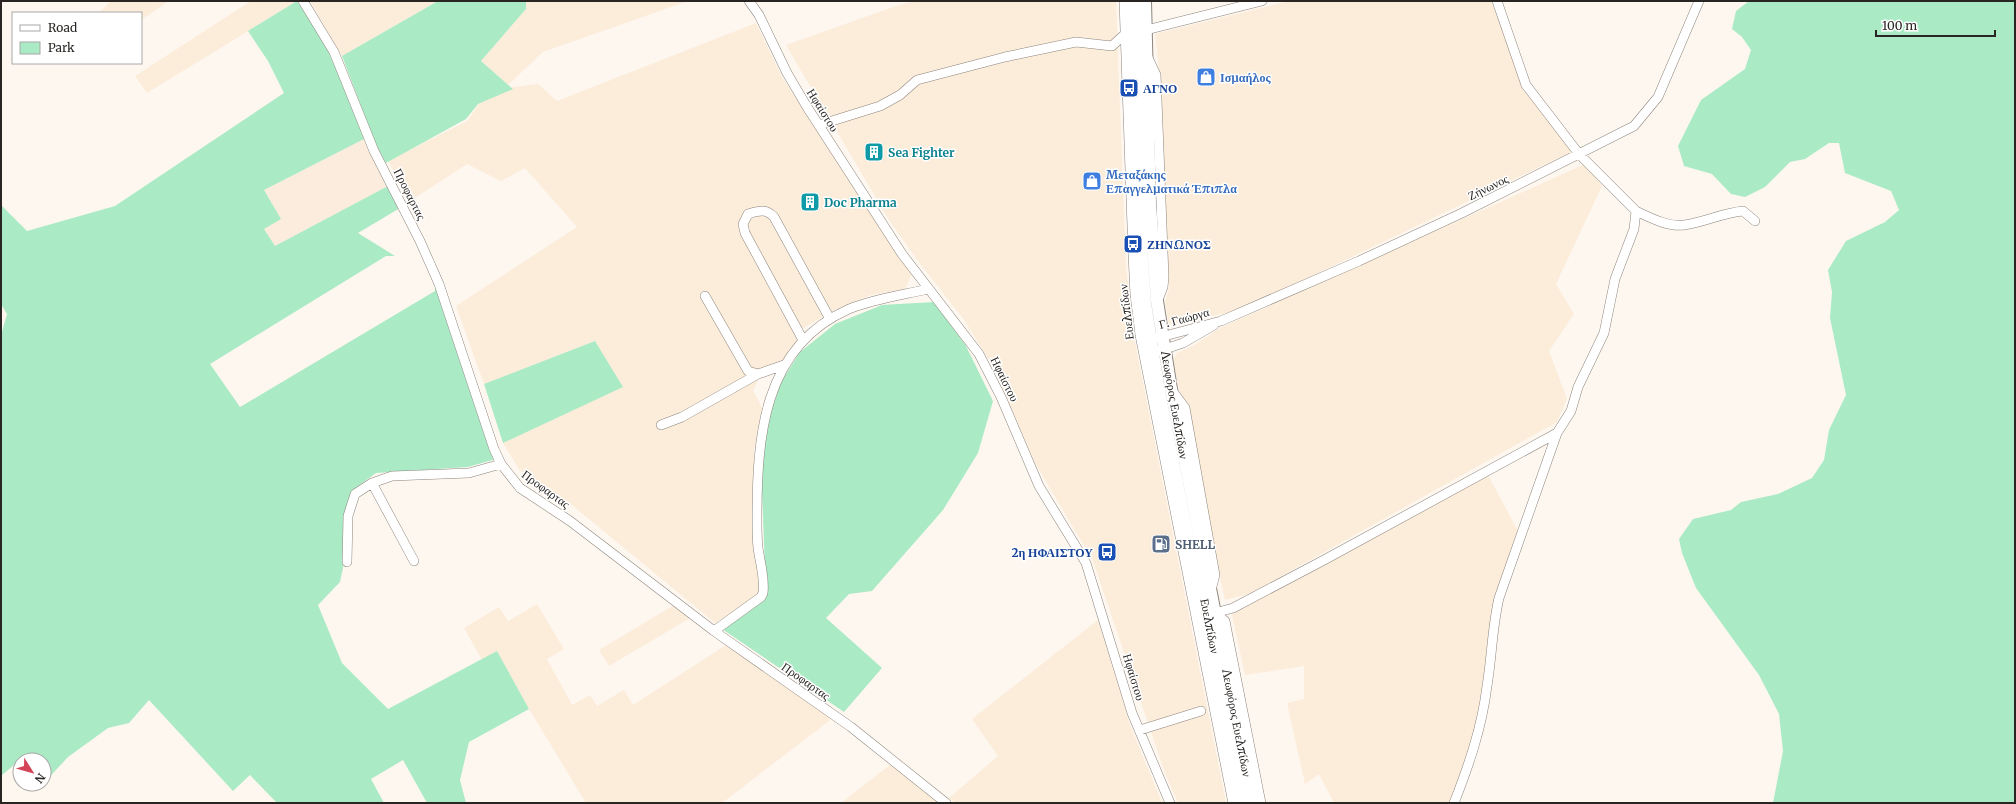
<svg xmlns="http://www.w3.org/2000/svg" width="2016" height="804" font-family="Merriweather,serif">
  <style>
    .built { fill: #fbecdd }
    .industrial { fill: #fcecda }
    .green { fill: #aaeac5 }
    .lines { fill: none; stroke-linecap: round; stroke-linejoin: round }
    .minor-casing { stroke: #8c847c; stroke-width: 10 }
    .major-casing { stroke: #8c847c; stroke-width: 14 }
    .minor { stroke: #fff; stroke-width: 9 }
    .major { stroke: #fff; stroke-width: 12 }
    .labels { text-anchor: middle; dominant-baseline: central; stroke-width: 3; stroke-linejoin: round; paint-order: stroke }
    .shop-label { font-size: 12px; font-weight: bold; fill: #366cbe; stroke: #fff; text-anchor: start }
    .transit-label { font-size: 12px; font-weight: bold; fill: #164399; stroke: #fff; text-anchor: start }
    .street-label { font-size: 12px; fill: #282522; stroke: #fff }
    .culture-label { font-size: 12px; font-weight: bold; fill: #0d838f; stroke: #fff; text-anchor: start }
    .service-label { font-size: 12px; font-weight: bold; fill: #4e5e75; stroke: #fff; text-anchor: start }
  </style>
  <rect width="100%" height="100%" fill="#fef7f0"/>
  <!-- built -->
  <path class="built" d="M364,139L388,186L275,246L263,229L281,219L264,190Z"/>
  <!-- industrial -->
  <path class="industrial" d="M111,1H169L141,20V13H99Z
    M251,1H297L147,93L135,76Z
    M310,1H438L342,56Z
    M526,1H688L543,52L508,85L481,61L526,9Z
    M915,1H1116L1126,267L1135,342L1226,803H1178L1165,773L1093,561L1035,463L995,370L965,321L921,265L889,220L786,45L899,5Z
    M1289,1H1491L1524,85L1573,151L1241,310L1169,325L1165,302L1169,289L1158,61L1155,34Z
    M756,23L782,77L912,274L905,289L871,295L834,310L802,329L799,340L781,362L765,367L753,390L762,408L754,451L755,549L762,587L760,594L715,623L572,505L546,493L534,484L519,469L503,443L622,387L595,341L484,384L456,306L577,227L525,168L501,181L467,164L410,201L388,161L467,121L479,104L513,87L538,84L557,101Z
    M1585,164L1602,186L1556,284L1574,314L1549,351L1567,399L1557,422L1251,593L1225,600L1173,360L1177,353L1193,346L1220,328Z
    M1488,475L1519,533L1485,669L1475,735L1451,803H1334L1319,774L1305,784L1287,703L1304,699V666L1245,675L1231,610Z
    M537,604L564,649L547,659L572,705L590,695L597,706L624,690L633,705L726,645L830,716L829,721L722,803H586L529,709L497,651L482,660L464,628L499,607L508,621Z
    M674,605L690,618L609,666L599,650Z
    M1098,620L1130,725L1162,803H956L949,798L998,756L972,719Z
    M890,765L941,803H841Z"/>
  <!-- green -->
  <path class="green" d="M297,1L323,40L345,88L364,139L264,190L281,219L264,229L275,246L388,186L400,208L358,233L395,256H386L210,364L240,407L435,291V286L496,459L468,467L376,473L353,490L345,519L343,568L340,582L318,605L342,663L388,709L497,651L529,709L469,742L460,780L466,803H427L403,760L371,779L384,803H277L250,775L233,791L149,700L129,723L108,728L68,757L44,783V760H20L1,776V335L7,314L1,304V205L27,231L115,206L284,93L268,61L248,31Z
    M438,1H526V9L481,61L513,89L478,104L466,119L386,163L375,143L342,56Z
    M1749,1H2015V803H1773L1783,751L1779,714L1759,675L1696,588L1682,553L1679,539L1693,519L1731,510L1741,502L1778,494L1812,478L1824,460L1829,430L1846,395L1830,318L1832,292L1828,270L1846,241L1885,222L1899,210L1891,191L1845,173L1839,143H1829L1805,159L1790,162L1765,187L1745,197L1731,194L1712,174L1684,166L1678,146L1701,100L1745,69L1751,50L1742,37L1732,29L1736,11Z
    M934,302L966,346L993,401L978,453L943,510L872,591L849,594L826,618L882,668L844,712L722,629L766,595L761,465L771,412L781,382L800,352L835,324L882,305Z
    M595,341L623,387L503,443L484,384Z"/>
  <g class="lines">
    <defs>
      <path id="minor" d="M303,1L334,52L374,151L420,241L439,284L494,449L501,464L520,488L570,521L714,631L851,727L946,803
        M749,1L759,15L787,73L807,107L902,254L979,354L1001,397L1039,486L1086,563L1132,713L1170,803
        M1124,1L1133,254L1135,295L1140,335L1233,803
        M1147,25L1146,30L1262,1
        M1148,58L1156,75L1164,277L1163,287L1158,300
        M819,125L880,106L900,95L917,80L1005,57L1076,42L1112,46L1125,34
        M1636,211C1651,218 1668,227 1684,225C1705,222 1722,213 1743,211L1755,221
        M705,296L748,371L758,374L784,365
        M1157,338L1221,321L1359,261L1462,213L1634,126L1658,97L1699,1
        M803,340L745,233L743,224L748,214C758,211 766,208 774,217L830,319
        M1159,351L1183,343L1214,325
        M1171,389L1185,408L1215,575L1211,590
        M661,425L682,417L758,374
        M372,483L414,561
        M347,562L348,516L355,494L372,483L392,476L469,473L501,464
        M1215,613L1233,608L1324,560L1557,433
        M1215,613L1225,621L1261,803
        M714,631L761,597L763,593C765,578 760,562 758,548C757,539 757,529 757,520C757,439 762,347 849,309C873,299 902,295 928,289
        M1140,730L1201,711
        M1454,803C1469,765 1482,727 1487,686C1492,656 1492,628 1499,598L1557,433L1571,411L1578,387L1604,333L1615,279L1634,229L1636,211L1579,154L1526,85L1497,1"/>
      <path id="major" d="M1133,1L1138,204L1145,303L1159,391L1240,803
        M1145,1L1150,204L1157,301L1171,389L1252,803"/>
    </defs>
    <!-- minor casing -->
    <use href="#minor" class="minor-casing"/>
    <!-- major casing -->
    <use href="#major" class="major-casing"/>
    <!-- minor -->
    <use href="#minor" class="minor"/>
    <!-- major -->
    <use href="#major" class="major"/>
  </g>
  <!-- icons -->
  <defs>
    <symbol id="shop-square" viewBox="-11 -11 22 22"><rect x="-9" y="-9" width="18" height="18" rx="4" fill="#3f7fe0" stroke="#fff"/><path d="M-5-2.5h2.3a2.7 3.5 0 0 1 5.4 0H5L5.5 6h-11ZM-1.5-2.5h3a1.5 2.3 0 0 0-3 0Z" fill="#fff"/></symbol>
    <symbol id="bus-square" viewBox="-11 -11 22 22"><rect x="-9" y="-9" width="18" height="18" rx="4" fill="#1a4fb4" stroke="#fff"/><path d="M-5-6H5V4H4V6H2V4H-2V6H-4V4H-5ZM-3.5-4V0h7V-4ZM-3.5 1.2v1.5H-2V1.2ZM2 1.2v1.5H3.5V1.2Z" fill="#fff"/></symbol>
    <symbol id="building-square" viewBox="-11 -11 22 22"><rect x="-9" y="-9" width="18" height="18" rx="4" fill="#0f9aa8" stroke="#fff"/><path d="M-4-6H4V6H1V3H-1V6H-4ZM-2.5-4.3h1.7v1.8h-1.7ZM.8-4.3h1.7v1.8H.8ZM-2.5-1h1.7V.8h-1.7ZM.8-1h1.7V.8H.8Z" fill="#fff"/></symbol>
    <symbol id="fuel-square" viewBox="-11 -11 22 22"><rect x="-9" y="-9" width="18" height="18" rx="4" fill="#5c6f8a" stroke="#fff"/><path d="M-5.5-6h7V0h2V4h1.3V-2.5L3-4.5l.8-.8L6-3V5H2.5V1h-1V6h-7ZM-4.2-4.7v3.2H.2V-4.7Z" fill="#fff"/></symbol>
  </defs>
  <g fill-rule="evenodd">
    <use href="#shop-square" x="1195" y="66" width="22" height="22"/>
    <use href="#bus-square" x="1118" y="77" width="22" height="22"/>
    <use href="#building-square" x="863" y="141" width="22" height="22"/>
    <use href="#shop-square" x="1081" y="170" width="22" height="22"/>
    <use href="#building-square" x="799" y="191" width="22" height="22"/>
    <use href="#bus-square" x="1122" y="233" width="22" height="22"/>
    <use href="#fuel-square" x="1150" y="533" width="22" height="22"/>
    <use href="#bus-square" x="1096" y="541" width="22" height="22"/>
  </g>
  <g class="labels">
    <!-- shop labels -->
    <g class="shop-label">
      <text x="1220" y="77">Ισμαήλος</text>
      <text x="1106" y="174">Μεταξάκης<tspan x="1106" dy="14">Επαγγελματικά Έπιπλα</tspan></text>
    </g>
    <!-- transit labels -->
    <g class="transit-label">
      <text x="1143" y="88">ΑΓΝΟ</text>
      <text x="1147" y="244">ΖΗΝΩΝΟΣ</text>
      <text x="1093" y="552" text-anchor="end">2η ΗΦΑΙΣΤΟΥ</text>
    </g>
    <!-- street labels -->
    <g class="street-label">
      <text transform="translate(823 110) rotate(58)">Ηφαίστου</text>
      <text transform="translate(1488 187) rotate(-26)">Ζήνωνος</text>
      <text transform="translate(410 194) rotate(63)">Προφαρτας</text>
      <text transform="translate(1126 312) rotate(-97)">Ευελπίδων</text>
      <text transform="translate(1184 318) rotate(-15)">Γ. Γαώργα</text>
      <text transform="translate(1005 379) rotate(64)">Ηφαίστου</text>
      <text transform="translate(1175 405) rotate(80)">Λεωφόρος Ευελπίδων</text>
      <text transform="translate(546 489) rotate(36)">Προφαρτας</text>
      <text transform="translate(1210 626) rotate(79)">Ευελπίδων</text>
      <text transform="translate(1134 677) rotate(73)">Ηφαίστου</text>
      <text transform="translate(806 681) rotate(35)">Προφαρτας</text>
      <text transform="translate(1237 723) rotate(79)">Λεωφόρος Ευελπίδων</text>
    </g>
    <!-- culture labels -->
    <g class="culture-label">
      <text x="888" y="152">Sea Fighter</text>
      <text x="824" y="202">Doc Pharma</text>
    </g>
    <!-- service labels -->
    <g class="service-label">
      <text x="1175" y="544">SHELL</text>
    </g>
  </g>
  <!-- border -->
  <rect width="2016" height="804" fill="none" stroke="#282522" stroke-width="4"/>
  <!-- legend -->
  <rect x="12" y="12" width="130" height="52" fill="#ffffff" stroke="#a9a8a7"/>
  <rect x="20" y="25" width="20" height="6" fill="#ffffff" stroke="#a9a8a7"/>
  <text x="48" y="32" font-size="12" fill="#282522">Road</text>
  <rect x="20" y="42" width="20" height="12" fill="#aaeac5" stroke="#a9a8a7"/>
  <text x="48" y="52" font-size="12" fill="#282522">Park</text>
  <!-- north arrow -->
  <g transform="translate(32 772) rotate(127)"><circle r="19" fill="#ffffff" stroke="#a9a8a7"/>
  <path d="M0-3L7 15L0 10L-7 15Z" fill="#d44459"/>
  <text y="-6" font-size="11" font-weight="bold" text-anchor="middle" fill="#282522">N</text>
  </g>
  <!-- scale -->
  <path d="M1876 30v6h119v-6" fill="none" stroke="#282522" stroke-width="2"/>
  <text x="1882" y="30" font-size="12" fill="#282522" stroke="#ffffff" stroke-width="3" paint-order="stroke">100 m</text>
</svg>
